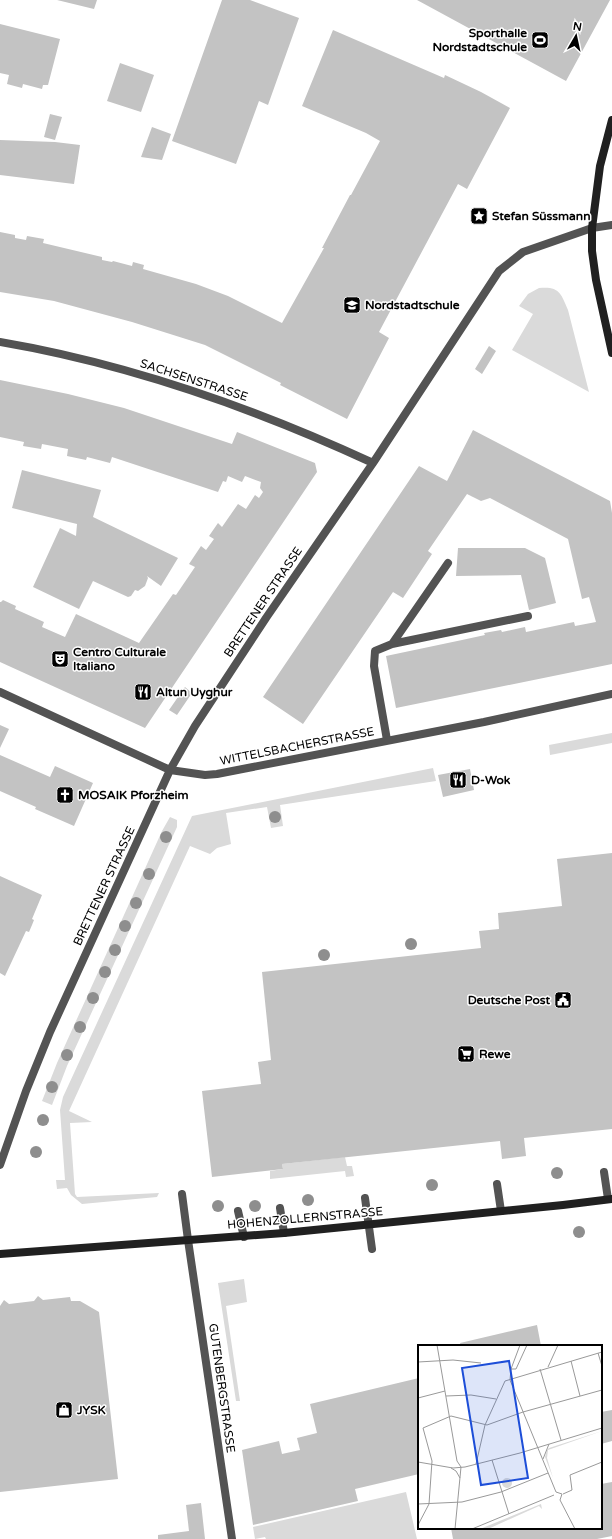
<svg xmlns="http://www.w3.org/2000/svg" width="612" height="1539" font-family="'Varela Round',sans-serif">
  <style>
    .green { fill: #dadada }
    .building { fill: #c3c3c3 }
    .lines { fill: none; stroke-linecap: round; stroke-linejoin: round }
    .lane { stroke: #535353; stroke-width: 8 }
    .street { stroke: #535353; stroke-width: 8 }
    .secondary { stroke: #202020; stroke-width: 8 }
    .tree { fill: #8e8e8e }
    .labels { text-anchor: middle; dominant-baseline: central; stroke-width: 3; stroke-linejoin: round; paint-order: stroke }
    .poi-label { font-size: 12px; font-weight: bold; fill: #000; stroke: #fff; text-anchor: start }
    .street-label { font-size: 12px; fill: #000; stroke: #fff }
    .inset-road { fill: none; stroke: #999; stroke-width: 1 }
    .view { fill: #1d4ed8; fill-opacity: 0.15; stroke: #1d4ed8; stroke-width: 2 }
    .inset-edge { fill: none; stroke: #000; stroke-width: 2 }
  </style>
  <rect width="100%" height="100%" fill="#fff"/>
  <!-- green -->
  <path class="green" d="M539,288C559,286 561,293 568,310L589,392L512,350L533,314L519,306L528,294Z
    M612,733V743L550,755L549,745Z
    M433,768L436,781L280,805L283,826L271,828L267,807L226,813L231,844L217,848L210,854L190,846L69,1111L92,1122L70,1123L75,1194L77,1197L159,1193L157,1197L82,1204L71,1195L67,1188L57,1189L56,1180H65L60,1110L63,1097L192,816Z
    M170,817L177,820V827L67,1066L52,1105L42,1101L57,1063L162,831Z
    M345,1157L347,1166H352L354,1176L346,1177L345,1171L270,1179V1171L283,1169L282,1164Z
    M244,1279L247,1302L226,1306L240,1401H236L218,1283Z
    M406,1492L417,1539H266L265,1537L255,1539L253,1527Z"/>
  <!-- building -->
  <path class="building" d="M57,0H97L94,9Z
    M222,0H250L299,18L268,105L259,101L236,164L172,141Z
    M417,0H610L566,81Z
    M0,24L60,39L48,85H43L42,89L23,84L22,88L7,84L9,75L0,73Z
    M333,30L444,78L445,75L481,92L510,108L467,189L458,184L379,332L389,338L347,419L280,385L281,383L205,345L132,322L54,301L0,292V232L15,235V238L26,240L27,236L44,239L43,243L102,257V260L112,262L113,261L132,266L133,262L144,265L143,269L196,284L228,296L282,323L324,248H322L350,195H351L380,141L366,133L302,106Z
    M120,63L154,75L141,112L107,101Z
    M50,114L62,117L55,140L44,137Z
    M152,127L171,134L162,160L141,157Z
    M0,140L55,142L80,145L74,184L0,175Z
    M489,346L496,351L482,374L475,369Z
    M0,380L68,394L124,408L232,444L237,432L315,463L317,472L145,728L0,662V602H1L3,600L16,606L15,609L44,622L42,627L65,637L76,614L139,643L173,594L176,595L195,567L189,564L201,546L206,550L214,539L209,536L218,523L222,527L238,504L246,509L255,495L259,498L263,492L260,488L261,482L245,476L242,482L228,476L226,482L223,481L218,492L112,457L110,463L87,457L86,460L67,456L68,449L42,444L41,449L23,446L24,442L0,437Z
    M473,430L610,501L612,513V664L396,708L386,656L462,640L485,635L484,633L501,630L502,632L525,627L526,632L574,622L575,626L596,622L589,597L582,599L568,539L490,498L481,501L467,494L428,551L432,554L403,598L393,592L303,724L263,697L419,466L447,481Z
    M22,470L101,490L93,517L178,558L161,586L147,576L148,578L145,586L138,591L135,590L131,596L128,597L93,581L79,609L33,587L60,528L76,536L77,524L12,508Z
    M458,548H525L545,558L556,603L529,610L521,575L456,576Z
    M185,687L192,693L177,715L169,710Z
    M0,725L9,729L0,748Z
    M0,755L50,777L55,766L93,783L74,826L35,809L36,807L0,791Z
    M470,769L474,790L443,797L438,775Z
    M612,853V1129L524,1138L526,1156L502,1159L500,1141L282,1164L283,1169L212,1177L202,1091L261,1084L258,1062L271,1060L262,972L481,948L479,931L499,929L498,913L562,906L557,859Z
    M0,876L42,895L32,919L34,920L32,925L29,932L26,931L5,976L0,973Z
    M38,1296L43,1300L70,1297L71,1301H80L99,1312L118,1479L0,1492V1306L4,1300L9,1304L34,1301Z
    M537,1325L541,1346H461L460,1343Z
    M419,1378V1474L355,1489L358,1501L253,1525L242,1450L279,1441L282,1454L300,1450L297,1438L317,1433L310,1404Z
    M612,1410V1441L601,1444V1412Z
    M612,1482V1536L597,1539H453L451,1528H601V1484Z
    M201,1503L205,1539H158V1535L189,1531L186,1505Z"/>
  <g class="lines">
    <!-- lane -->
    <path class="lane" d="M392,644L528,616
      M387,740L374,666L375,651L392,644L448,563
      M604,1172L608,1199
      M497,1184L501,1211
      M182,1194L188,1240
      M365,1198L372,1249
      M280,1208L284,1233
      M238,1211L244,1237"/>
    <!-- street -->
    <path class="street" d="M0,342C129,364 254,408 373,463
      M0,692L170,770L205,775L217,774L484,722L612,694
      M0,1165L26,1091L50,1032L170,770L195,726L266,618L373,463L499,271L523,252L592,228L612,225
      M188,1240L232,1539"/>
    <!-- secondary -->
    <path class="secondary" d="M612,120L600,166L592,228V251L596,280L612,353
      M0,1254L284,1233L563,1205L612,1199"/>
  </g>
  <!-- trees -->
  <g class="tree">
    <circle cx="275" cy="817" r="6"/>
    <circle cx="166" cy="837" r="6"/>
    <circle cx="149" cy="874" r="6"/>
    <circle cx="136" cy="903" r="6"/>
    <circle cx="125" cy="926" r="6"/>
    <circle cx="411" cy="944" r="6"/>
    <circle cx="115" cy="950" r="6"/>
    <circle cx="324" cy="955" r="6"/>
    <circle cx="105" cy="972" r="6"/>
    <circle cx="93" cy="998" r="6"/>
    <circle cx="80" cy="1027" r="6"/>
    <circle cx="67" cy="1055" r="6"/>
    <circle cx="52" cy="1087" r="6"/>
    <circle cx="43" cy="1120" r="6"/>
    <circle cx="36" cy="1152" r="6"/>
    <circle cx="557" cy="1173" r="6"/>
    <circle cx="432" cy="1185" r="6"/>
    <circle cx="308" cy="1200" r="6"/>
    <circle cx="218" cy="1206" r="6"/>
    <circle cx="255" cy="1206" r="6"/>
    <circle cx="579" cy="1232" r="6"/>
  </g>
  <!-- icons -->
  <defs>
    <symbol id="stadium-square" viewBox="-11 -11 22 22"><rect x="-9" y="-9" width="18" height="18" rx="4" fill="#000" stroke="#fff"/><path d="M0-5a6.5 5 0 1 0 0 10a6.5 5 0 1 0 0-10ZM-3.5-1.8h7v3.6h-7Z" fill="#fff"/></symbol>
    <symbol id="sight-square" viewBox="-11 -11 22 22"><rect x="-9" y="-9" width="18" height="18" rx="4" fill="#000" stroke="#fff"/><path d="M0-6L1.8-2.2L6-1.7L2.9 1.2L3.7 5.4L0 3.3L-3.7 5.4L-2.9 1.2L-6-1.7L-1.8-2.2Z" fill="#fff"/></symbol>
    <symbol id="school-square" viewBox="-11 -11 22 22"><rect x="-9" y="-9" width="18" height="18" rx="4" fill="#000" stroke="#fff"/><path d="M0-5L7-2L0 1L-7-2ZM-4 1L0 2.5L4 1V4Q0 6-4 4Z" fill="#fff"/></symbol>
    <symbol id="theatre-square" viewBox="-11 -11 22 22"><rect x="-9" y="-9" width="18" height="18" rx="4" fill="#000" stroke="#fff"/><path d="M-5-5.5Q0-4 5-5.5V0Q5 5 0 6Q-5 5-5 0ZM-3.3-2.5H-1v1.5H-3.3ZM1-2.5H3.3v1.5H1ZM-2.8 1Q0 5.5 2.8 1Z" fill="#fff"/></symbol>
    <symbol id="restaurant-square" viewBox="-11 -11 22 22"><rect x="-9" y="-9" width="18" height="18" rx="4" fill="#000" stroke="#fff"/><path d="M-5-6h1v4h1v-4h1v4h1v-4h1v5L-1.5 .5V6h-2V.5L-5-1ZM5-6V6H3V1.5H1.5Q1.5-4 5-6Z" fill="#fff"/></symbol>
    <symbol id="church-square" viewBox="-11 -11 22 22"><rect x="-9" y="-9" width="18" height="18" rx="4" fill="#000" stroke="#fff"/><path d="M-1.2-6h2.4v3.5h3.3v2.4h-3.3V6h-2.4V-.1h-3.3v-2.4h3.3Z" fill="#fff"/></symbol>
    <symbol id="civic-square" viewBox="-11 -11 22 22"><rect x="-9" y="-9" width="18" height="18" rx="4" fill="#000" stroke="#fff"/><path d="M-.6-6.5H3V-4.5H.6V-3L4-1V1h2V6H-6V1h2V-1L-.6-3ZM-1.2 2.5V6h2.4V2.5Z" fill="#fff"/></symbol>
    <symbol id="supermarket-square" viewBox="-11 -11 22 22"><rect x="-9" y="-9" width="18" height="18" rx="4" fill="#000" stroke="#fff"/><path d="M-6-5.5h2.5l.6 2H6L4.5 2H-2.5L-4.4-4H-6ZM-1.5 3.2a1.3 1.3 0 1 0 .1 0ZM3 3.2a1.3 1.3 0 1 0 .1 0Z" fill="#fff"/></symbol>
    <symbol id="shop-square" viewBox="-11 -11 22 22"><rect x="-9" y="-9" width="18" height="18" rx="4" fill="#000" stroke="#fff"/><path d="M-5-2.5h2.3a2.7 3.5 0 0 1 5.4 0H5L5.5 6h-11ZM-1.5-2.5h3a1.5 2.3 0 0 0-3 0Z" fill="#fff"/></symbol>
  </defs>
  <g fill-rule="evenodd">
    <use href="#stadium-square" x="530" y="30" width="20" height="20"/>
    <use href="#sight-square" x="469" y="206" width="20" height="20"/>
    <use href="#school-square" x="342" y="295" width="20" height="20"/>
    <use href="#theatre-square" x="50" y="649" width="20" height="20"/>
    <use href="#restaurant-square" x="133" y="682" width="20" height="20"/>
    <use href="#restaurant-square" x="448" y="770" width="20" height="20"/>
    <use href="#church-square" x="55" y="785" width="20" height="20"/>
    <use href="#civic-square" x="553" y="990" width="20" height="20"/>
    <use href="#supermarket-square" x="456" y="1044" width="20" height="20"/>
    <use href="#shop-square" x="54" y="1400" width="20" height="20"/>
  </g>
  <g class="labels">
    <!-- poi labels -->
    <g class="poi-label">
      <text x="527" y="33" text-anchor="end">Sporthalle<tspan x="527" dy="14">Nordstadtschule</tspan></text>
      <text x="492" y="216">Stefan Süssmann</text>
      <text x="365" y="305">Nordstadtschule</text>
      <text x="73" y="652">Centro Culturale<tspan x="73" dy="14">Italiano</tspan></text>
      <text x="156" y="692">Altun Uyghur</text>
      <text x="471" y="780">D-Wok</text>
      <text x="78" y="795">MOSAIK Pforzheim</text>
      <text x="550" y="1000" text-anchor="end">Deutsche Post</text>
      <text x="479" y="1054">Rewe</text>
      <text x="77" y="1410">JYSK</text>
    </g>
    <!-- street labels -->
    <g class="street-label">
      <text transform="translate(194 380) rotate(18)">SACHSENSTRASSE</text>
      <text transform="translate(263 602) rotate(-56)">BRETTENER STRASSE</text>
      <text transform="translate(297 746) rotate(-11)">WITTELSBACHERSTRASSE</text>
      <text transform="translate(104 886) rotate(-65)">BRETTENER STRASSE</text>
      <text transform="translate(305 1218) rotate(-5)">HOHENZOLLERNSTRASSE</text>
      <text transform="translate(222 1388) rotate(82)">GUTENBERGSTRASSE</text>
    </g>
  </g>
  <!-- overview -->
  <g transform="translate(418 1345)">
    <rect width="184" height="184" fill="#fff"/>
    <path d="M184,86L130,105L129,113L135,133L127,112L129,105L131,103ZM84 138a5 5 0 1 1 10 0a5 5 0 1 1-10 0ZM123,159L124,164L121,161L70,184H62Z" fill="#dadada"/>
    <path class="inset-road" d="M19,0L39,116L43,122M102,0L93,24L92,35L138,147M180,8L184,21M153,16L162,51M0,17L35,15L63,18M130,22L140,0M93,24H98L109,0M122,24L143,95M28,51L53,50L78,54M0,53L27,46M5,83L33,71L69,80L105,67L184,45M125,114L131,99M74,115L91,169M0,117L35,123L47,122L102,108L184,83M58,119L67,80L87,36L184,7M33,123L38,126L42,133M138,147L144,149L142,155M145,149L154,145L152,130L184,117M142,155L157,184M0,159L44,157L83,147L130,128M0,180L11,159L14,116L5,83M37,184L43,122M54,184L136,150"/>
    <path class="view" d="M91,16L110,133L63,140L44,23Z"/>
    <rect width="184" height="184" class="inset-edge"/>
  </g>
  <!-- north arrow -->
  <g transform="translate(576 36) rotate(9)" stroke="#ffffff" stroke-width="3" paint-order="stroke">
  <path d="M0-3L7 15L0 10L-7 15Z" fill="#000000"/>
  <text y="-6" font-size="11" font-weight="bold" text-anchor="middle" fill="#000000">N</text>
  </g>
</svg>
